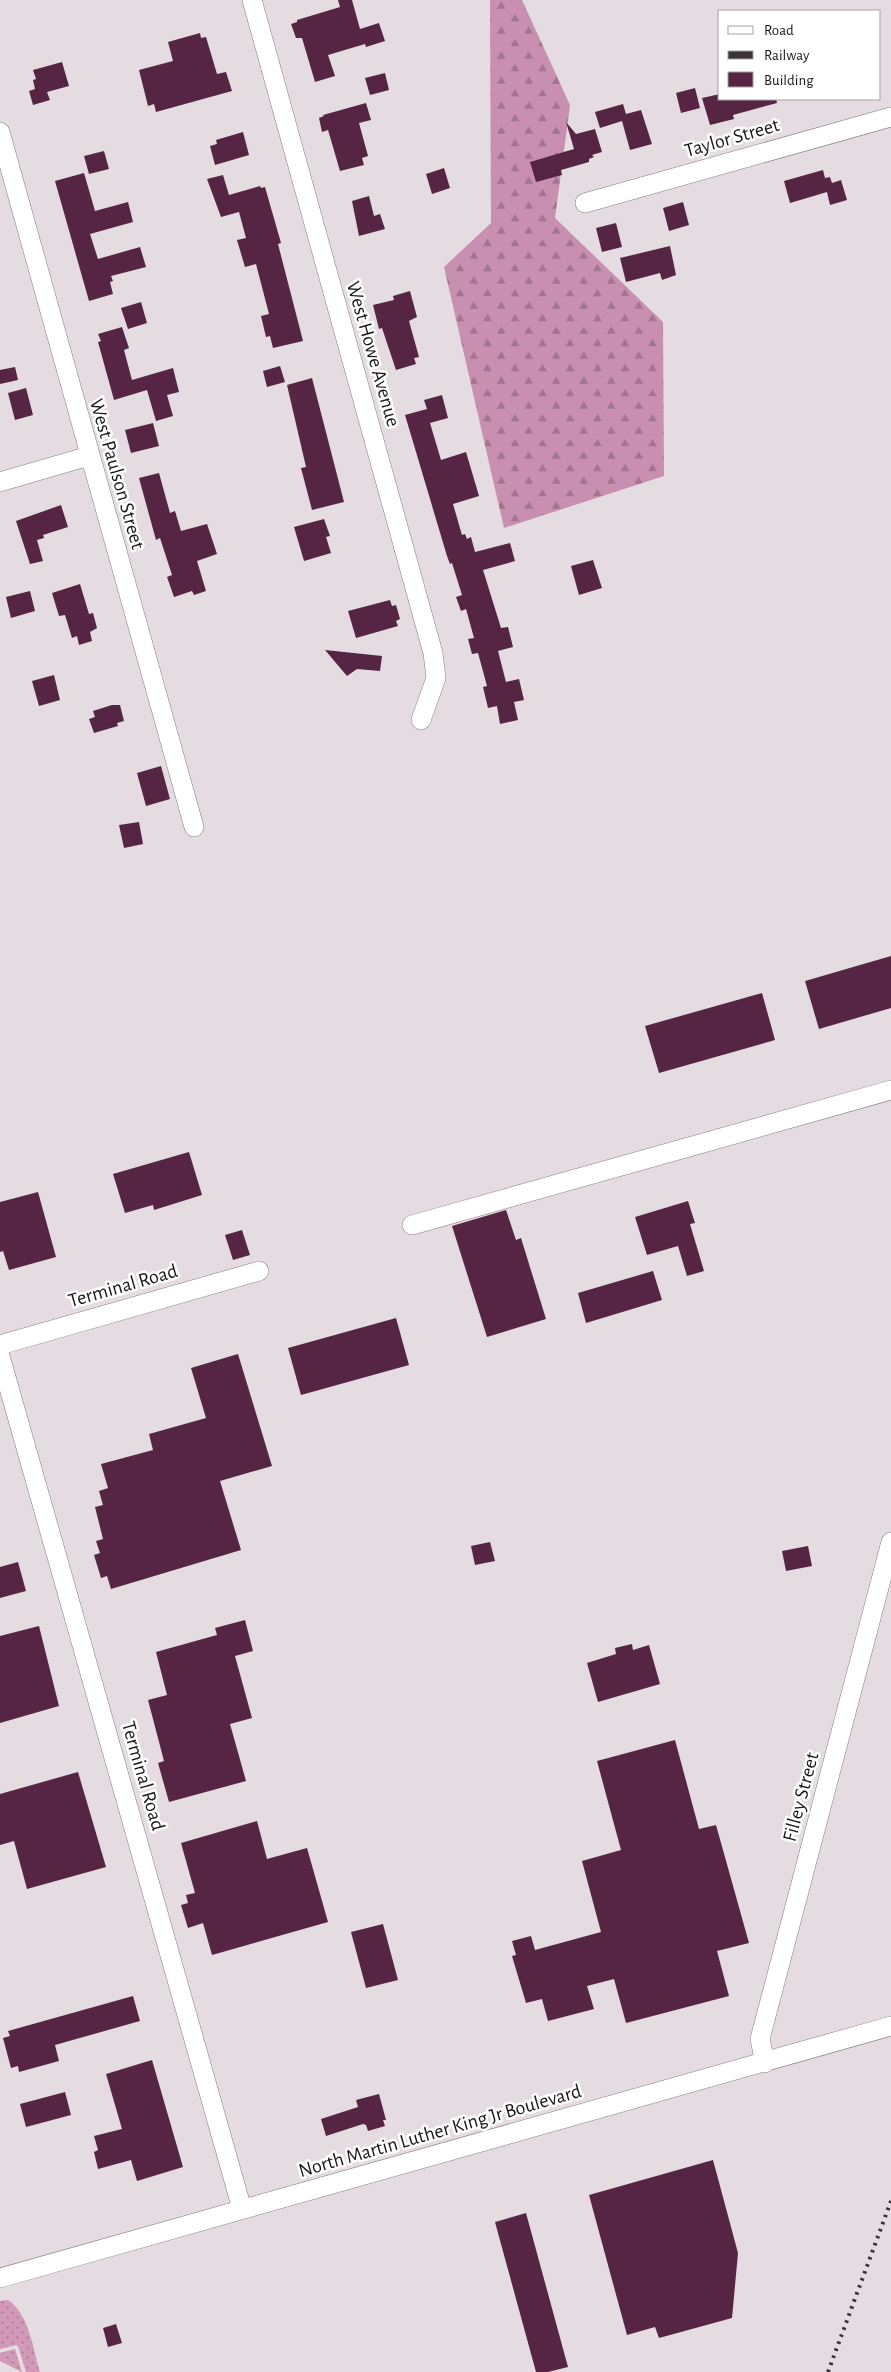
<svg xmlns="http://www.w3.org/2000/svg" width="891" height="2372" font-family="'Alegreya Sans',sans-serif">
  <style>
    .grass { fill: url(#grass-dots) }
    .forest { fill: url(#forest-firs) }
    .building { fill: #552543 }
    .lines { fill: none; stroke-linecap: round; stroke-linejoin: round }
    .minor-casing { stroke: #857d81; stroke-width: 20 }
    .minor { stroke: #fff; stroke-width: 19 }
    .rail { stroke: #383335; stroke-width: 4; stroke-dasharray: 2.5 5; stroke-linecap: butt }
    .labels { text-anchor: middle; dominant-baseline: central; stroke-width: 5; stroke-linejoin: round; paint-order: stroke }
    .street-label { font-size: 20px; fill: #1a1618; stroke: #fff }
  </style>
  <defs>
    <pattern id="grass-dots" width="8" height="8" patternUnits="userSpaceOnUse" patternTransform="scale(1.25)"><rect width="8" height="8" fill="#d299b9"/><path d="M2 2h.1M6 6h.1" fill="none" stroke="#aa7c95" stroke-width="1.8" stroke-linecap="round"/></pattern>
    <pattern id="forest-firs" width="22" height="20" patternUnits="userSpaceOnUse" patternTransform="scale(1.25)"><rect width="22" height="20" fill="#c98fb0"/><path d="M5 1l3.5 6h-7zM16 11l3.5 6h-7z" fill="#a2748e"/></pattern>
  </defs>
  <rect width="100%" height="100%" fill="#e5dce1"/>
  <!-- grass -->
  <path class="grass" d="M8,2300C29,2314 33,2349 40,2372H26L18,2346L16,2345L0,2349V2301Z
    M15,2349L22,2372L0,2361V2353Z"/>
  <!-- forest -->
  <path class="forest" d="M490,0H522L570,105L555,218L663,322L664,476L504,528L444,267L491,223Z"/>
  <!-- building -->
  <path class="building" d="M338,0H352L360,29L379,23L385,41L366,47L365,44L328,55L335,76L315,82L302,38H296L291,24L297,22V20L340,7Z
    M200,33L201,38L206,37L217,74L226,72L232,91L156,112L154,104L148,106L139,70L173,61L168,42Z
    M62,62L69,86L47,92L50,100L33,105L29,91L35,89L33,80L36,79L33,70Z
    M385,73L389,90L370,95L365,78Z
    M695,88L700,108L681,113L676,93Z
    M720,94V99H776L777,103L733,115L734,119L710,125L702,98Z
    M366,103L371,120L359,123L368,156L362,158L364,165L340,171L328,130L322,132L319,118L324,116L323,115Z
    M623,104L626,114L641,110L652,144L630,150L622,121L600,128L595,112Z
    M566,122L576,134L595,129L602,152L592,155L594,157L589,159V162L561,170L562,175L536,182L530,162L574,149Z
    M243,132L249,155L215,165L210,146L217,144L216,140Z
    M104,151L109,169L89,174L84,156Z
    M444,168L450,188L432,194L426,174Z
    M823,170L825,178L830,177L832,183L841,180L847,200L830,205L827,192L790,203L784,181Z
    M84,173L95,211L128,202L133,222L90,234L98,259L140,247L146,267L111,276L113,281L110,282L113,294L89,301L55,181Z
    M223,175L229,195L260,186L261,188L265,187L281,243L278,244L303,341L273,348L270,336L266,337L261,316L269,314L256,264L245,267L237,240L246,238L239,212L221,217L207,179Z
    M369,196L374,216L380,214L385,229L359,236L352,201Z
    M683,202L689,225L669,231L663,208Z
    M616,223L622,247L602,252L596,228Z
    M670,246L676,275L662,280L660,273L626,282L620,258Z
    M410,291L417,317L409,321L419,357L414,358L416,364L396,370L382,328L379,329L373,305L394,300L393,296Z
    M141,302L147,323L128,329L121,308Z
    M122,327L129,348L124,350L132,380L173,368L179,392L167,395L173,416L156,421L147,390L114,400L98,342L101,341L98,334Z
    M280,366L285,382L267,387L263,371Z
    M15,367L18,380L0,384V370Z
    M312,378L344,502L312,510L301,468L306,467L287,385Z
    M26,388L33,415L15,420L8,393Z
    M442,395L448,418L430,423L441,460L466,452L479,496L453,504L462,535L465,534L467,539L471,537L475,552L510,543L515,561L483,570L501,628L508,627L513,647L498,651L506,682L519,679L524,700L514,702L518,720L500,724L497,706L488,708L483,687L487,686L478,653L472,654L468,639L474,638L466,609L461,611L456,597L462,595L452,563L450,564L447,556L405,415L427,409L424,400Z
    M153,423L159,446L131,453L125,430Z
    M159,473L170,513L175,511L181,531L207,524L217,554L197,561L206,591L194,595L192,591L174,597L167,577L172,575L160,538L156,540L139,478Z
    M61,505L68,527L43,535L44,538L37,540L43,561L30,564L16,521Z
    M324,519L330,536L326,537L331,553L304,561L294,527Z
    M593,560L602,588L579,595L571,566Z
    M80,584L89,614L93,613L97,628L90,632L92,641L79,645L77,636L72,638L65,615L59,616L52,593Z
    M30,591L35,611L11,618L6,597Z
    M390,600L392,606L396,605L400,619L396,621L398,626L356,638L348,611Z
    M325,650L382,656L380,671L357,669L347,676Z
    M54,675L60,700L39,706L32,681Z
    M112,705H120L124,721L117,723L118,726L94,733L89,719L95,717L93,711Z
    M161,766L170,799L146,806L137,773Z
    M139,822L143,844L124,848L119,825Z
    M891,956V1008L819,1029L805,981Z
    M762,993L775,1040L659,1073L645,1026Z
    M189,1152L202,1195L154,1210L153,1205L125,1213L113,1174Z
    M38,1192L56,1257L9,1270L3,1251L0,1252V1202Z
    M688,1201L695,1223L690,1224L704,1271L687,1276L678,1246L647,1255L635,1217Z
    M506,1210L516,1240L521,1238L546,1319L487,1337L452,1226Z
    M242,1230L250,1255L233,1260L225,1235Z
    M653,1271L662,1300L586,1323L578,1293Z
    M396,1318L409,1365L301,1395L288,1348Z
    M238,1354L272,1466L220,1481L241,1550L111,1589L107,1576L101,1578L94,1555L100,1553L96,1541L103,1539L95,1507L103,1505L99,1491L108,1488L101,1464L153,1450L149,1434L206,1418L191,1368Z
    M490,1542L495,1561L475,1565L471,1546Z
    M808,1546L812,1566L786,1571L782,1551Z
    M18,1562L26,1591L0,1598V1567Z
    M245,1620L253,1651L235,1656L252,1718L230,1724L246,1781L169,1802L158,1763L164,1761L148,1700L167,1695L156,1652L217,1635L215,1628Z
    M39,1626L59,1706L0,1723V1636Z
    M632,1644L633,1650L649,1645L660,1684L598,1702L587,1663L616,1654L615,1648Z
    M675,1740L699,1829L716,1825L749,1943L717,1951L729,1996L626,2023L614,1979L587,1986L594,2009L548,2021L542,1999L526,2003L512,1956L516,1955L512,1941L531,1936L535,1950L601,1932L582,1861L621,1850L597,1761Z
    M78,1772L106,1867L27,1889L14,1841L0,1845V1794Z
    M257,1821L267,1859L307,1848L328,1922L212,1955L203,1923L188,1928L181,1905L188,1903L186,1895L195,1893L181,1843Z
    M383,1924L398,1980L366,1988L351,1932Z
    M133,1996L140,2021L55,2045L59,2061L19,2072L18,2066L11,2068L3,2038L10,2036L8,2031Z
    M152,2060L183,2167L137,2181L131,2160L98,2169L94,2152L98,2150L94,2136L122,2129L106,2074Z
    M65,2092L71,2115L26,2127L20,2104Z
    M379,2094L386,2120H383L385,2126L368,2131L366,2125L363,2124L326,2136L321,2119L358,2107L356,2100Z
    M713,2160L738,2253L732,2318L659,2338L655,2327L627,2335L589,2195Z
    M526,2213L568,2367L548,2372H536L495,2222Z
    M116,2324L122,2343L108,2347L103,2328Z"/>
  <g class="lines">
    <defs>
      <path id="minor" d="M252,0L433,653L436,678L421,720
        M0,132L194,827
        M585,203L891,117
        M0,482L89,456
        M412,1225L891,1090
        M0,1345L259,1271
        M0,1356L242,2209
        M765,2063L760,2039L891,1542
        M0,2278L891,2026"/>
    </defs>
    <!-- minor casing -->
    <use href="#minor" class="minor-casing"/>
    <!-- minor -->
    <use href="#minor" class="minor"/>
    <!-- rail -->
    <path class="rail" d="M828,2372L891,2201"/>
  </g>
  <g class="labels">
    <!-- street labels -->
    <g class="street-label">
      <text transform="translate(732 138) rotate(-16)">Taylor Street</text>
      <text transform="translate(373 354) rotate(74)">West Howe Avenue</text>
      <text transform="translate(117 474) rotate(74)">West Paulson Street</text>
      <text transform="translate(123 1286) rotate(-16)">Terminal Road</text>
      <text transform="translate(143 1776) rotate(74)">Terminal Road</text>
      <text transform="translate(801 1797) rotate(-75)">Filley Street</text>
      <text transform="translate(440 2131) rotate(-16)">North Martin Luther King Jr Boulevard</text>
    </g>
  </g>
  <!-- legend -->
  <rect x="718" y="10" width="162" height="90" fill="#ffffff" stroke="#a3a2a3"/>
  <rect x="728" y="26" width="25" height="8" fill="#ffffff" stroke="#a3a2a3"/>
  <text x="764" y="35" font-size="15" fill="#1a1618">Road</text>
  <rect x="728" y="51" width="25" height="8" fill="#383335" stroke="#a3a2a3"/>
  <text x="764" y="60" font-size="15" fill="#1a1618">Railway</text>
  <rect x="728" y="72" width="25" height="15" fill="#552543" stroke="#a3a2a3"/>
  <text x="764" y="85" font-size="15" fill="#1a1618">Building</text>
</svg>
